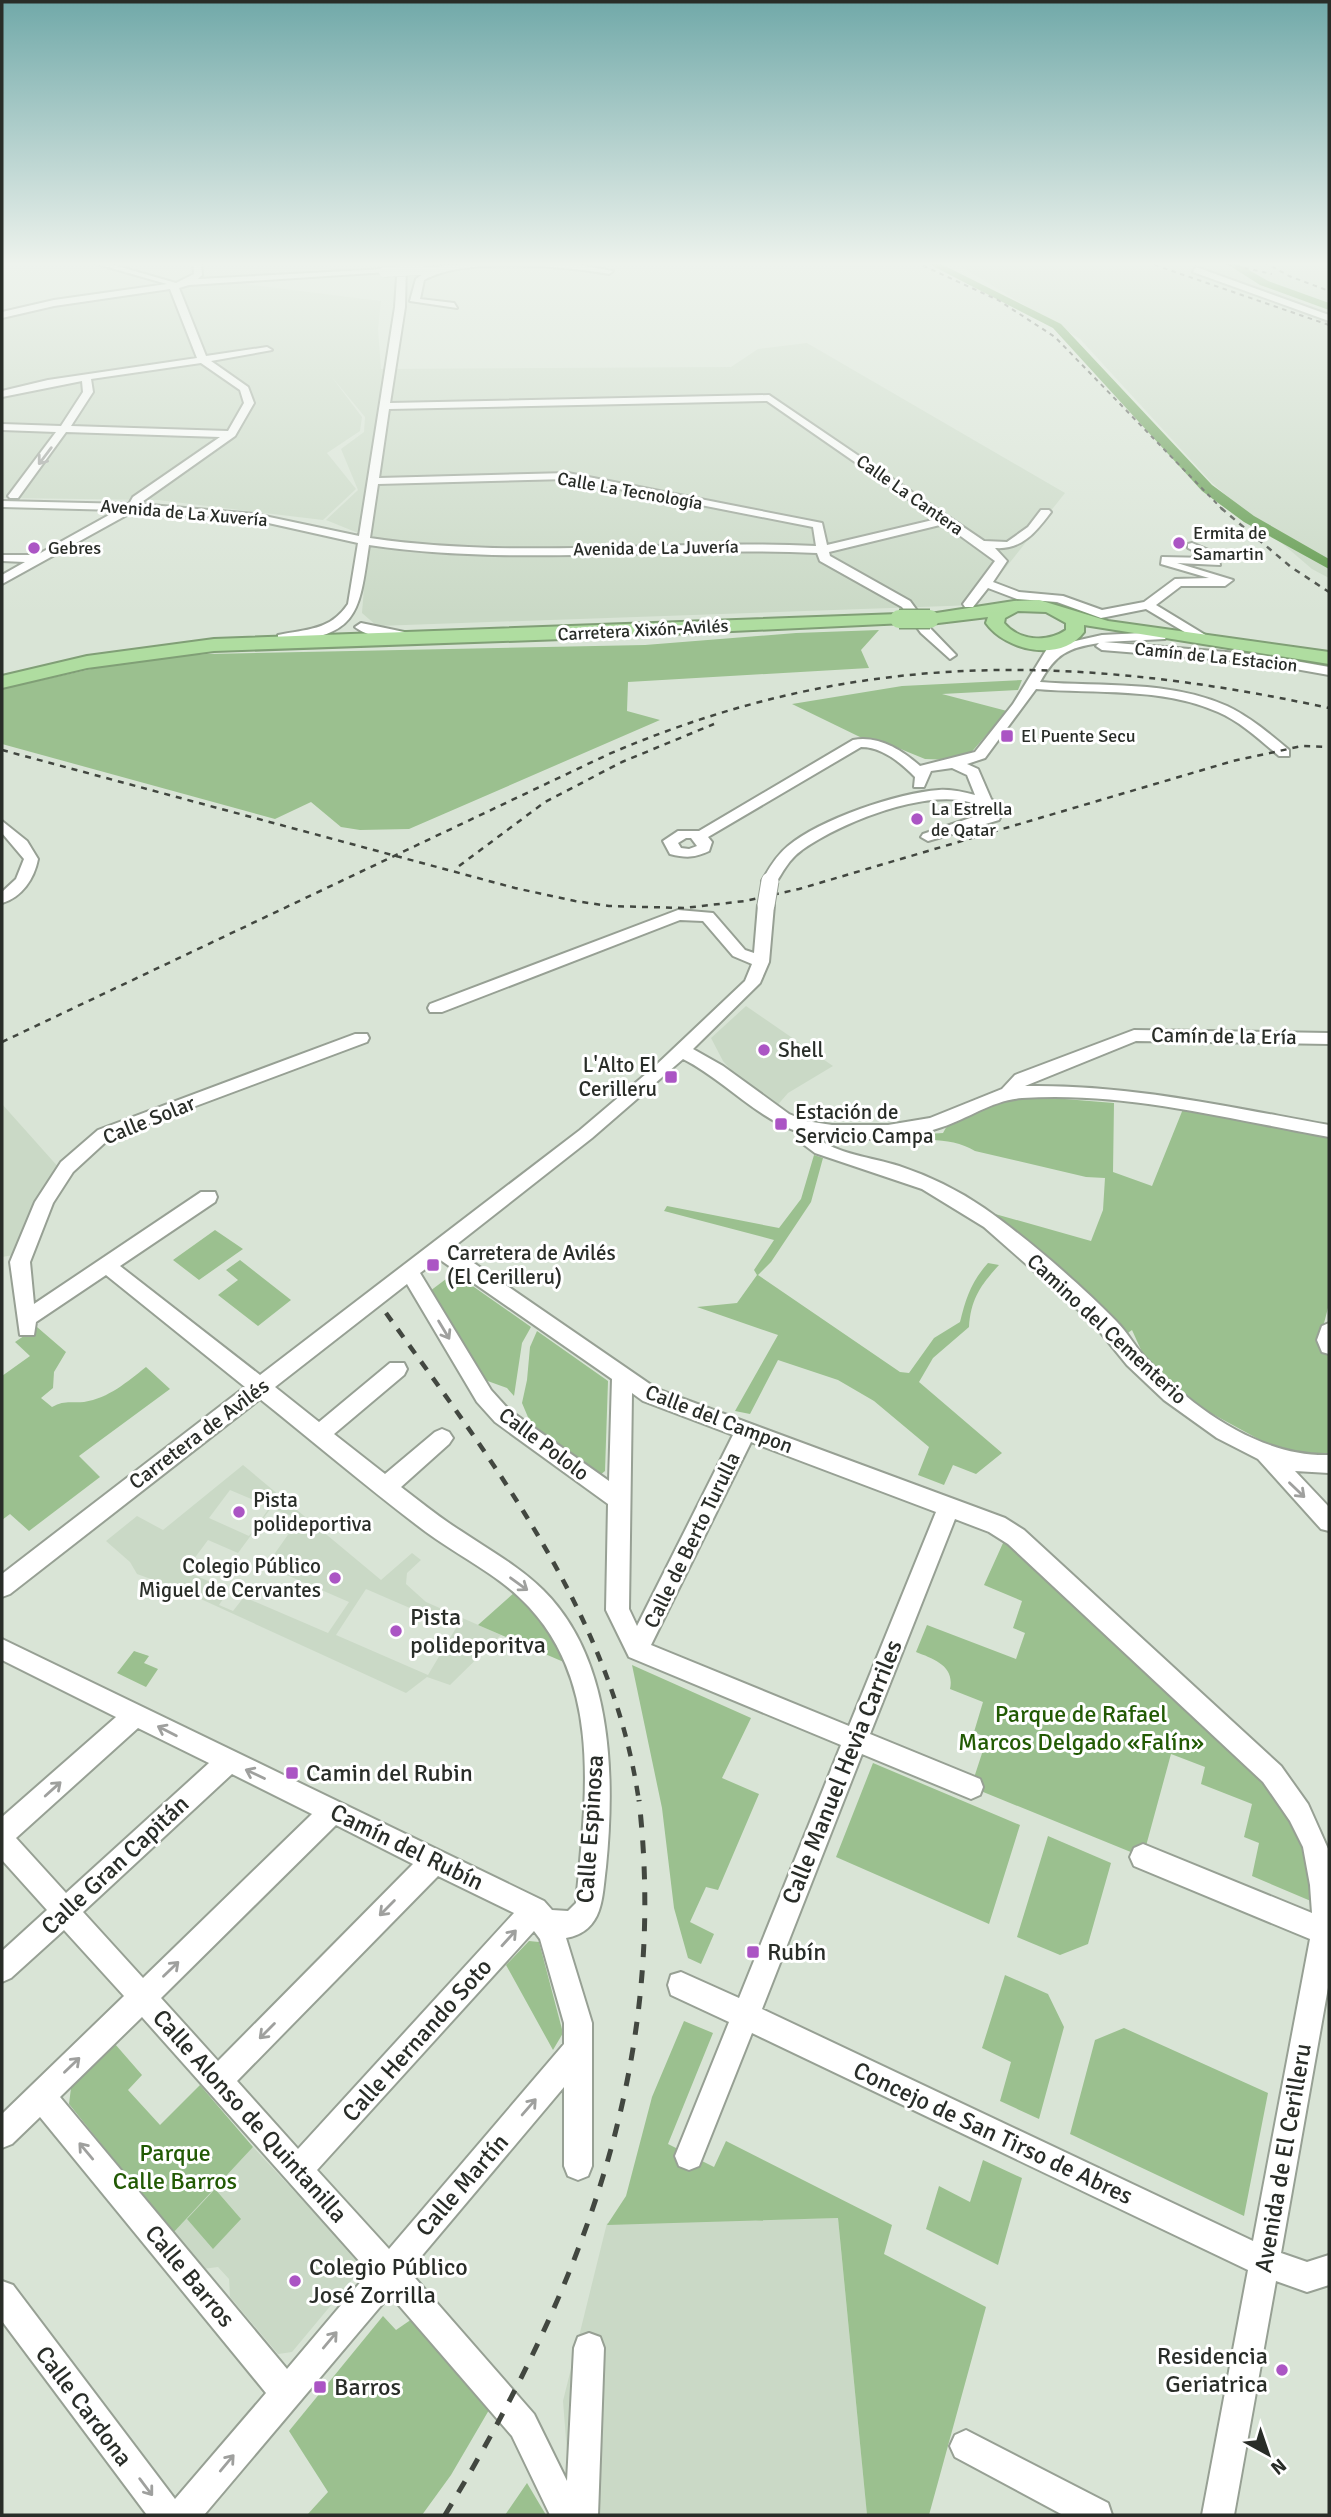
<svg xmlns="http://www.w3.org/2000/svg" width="1331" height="2517" font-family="Signika,sans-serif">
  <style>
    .built { fill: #cad9c6; fill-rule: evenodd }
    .green { fill: #9bc08f }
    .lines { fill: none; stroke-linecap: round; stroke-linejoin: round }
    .river { fill: #5f994b; fill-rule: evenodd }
    .minor-casing { stroke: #97a094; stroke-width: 4 }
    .highway-casing { stroke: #809f76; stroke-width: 4 }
    .minor { fill: #fff; fill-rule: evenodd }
    .highway { fill: #afdda0; fill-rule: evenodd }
    .rail-far3 { stroke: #424740; stroke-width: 2; stroke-dasharray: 4.5 4.5; stroke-linecap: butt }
    .rail-far2 { stroke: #424740; stroke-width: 2.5; stroke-dasharray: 6 6; stroke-linecap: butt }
    .rail-far1 { stroke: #424740; stroke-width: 4.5; stroke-dasharray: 10 10; stroke-linecap: butt }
    .rail { stroke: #424740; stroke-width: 5; stroke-dasharray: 13 13; stroke-linecap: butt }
    .minor-bridge-far1-casing { stroke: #97a094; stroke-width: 11; stroke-linecap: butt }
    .minor-bridge-casing { stroke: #97a094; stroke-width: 19; stroke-linecap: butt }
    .highway-bridge-casing { stroke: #809f76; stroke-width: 21; stroke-linecap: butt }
    .minor-bridge-far1 { stroke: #fff; stroke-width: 10 }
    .minor-bridge { stroke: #fff; stroke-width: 17 }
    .highway-bridge { stroke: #afdda0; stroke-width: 18 }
    .oneway { stroke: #9fa09e }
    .poi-dot { fill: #ab55c4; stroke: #fff; stroke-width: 2.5 }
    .labels { text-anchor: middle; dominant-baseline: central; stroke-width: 6; stroke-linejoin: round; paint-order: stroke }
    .far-street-label { font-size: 18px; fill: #292d28; stroke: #fff }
    .far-poi-label { font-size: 18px; fill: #292d28; stroke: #fff; text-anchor: start }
    .street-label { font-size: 21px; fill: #292d28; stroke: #fff }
    .poi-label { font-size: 21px; fill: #292d28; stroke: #fff; text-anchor: start }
    .near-poi-label { font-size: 24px; fill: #292d28; stroke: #fff; text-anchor: start }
    .near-park-label { font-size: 24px; fill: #225a04; stroke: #fff }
    .near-street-label { font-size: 24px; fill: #292d28; stroke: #fff }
  </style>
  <rect width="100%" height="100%" fill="#d9e4d6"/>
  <!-- built -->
  <path class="built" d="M756,262H1312L1329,273V578L1312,569L1212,483L1080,339L960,266L841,267Z
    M192,284H245L381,301L378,329L381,369L731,367L758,349L807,343L1065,493L976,605L377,626L362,613L368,537L326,520L358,490L341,449L364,432L365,417L331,376L362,417L360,431L327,453L356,489L323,520L158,500L2,498V318L56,304Z
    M746,1006L833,1066L788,1093L775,1108L735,1075L723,1061L711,1038Z
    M2,1104L60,1169L19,1254L2,1257Z
    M243,1465L381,1580L412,1553L421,1560L407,1573L406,1584L426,1602L501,1635L450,1685L427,1677L406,1693L181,1590L137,1574L130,1562L106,1541L137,1516L163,1530ZM230,1490L270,1507L249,1536L209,1518ZM271,1508L299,1519L266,1566L349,1602L328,1633L244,1597L233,1611L219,1605L229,1590L185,1571L208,1540L238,1553ZM366,1589L456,1628L428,1675L336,1635Z
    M253,2147L357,2259V2274L292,2352L278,2354L230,2297L229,2279L218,2267L203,2269L173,2233Z
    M838,2218L867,2515H583L570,2490L563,2401L607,2223Z"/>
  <!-- green -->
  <path class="green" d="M879,630L861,650L869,668L628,682L627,711L660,720L409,829L360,830L341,827L311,802L275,819L2,744V689L96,668L159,657L207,654L645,645L796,633Z
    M1022,680L1018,690L942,694L1007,711L969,755L952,760L925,759L876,739L862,738L792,704L902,686Z
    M1028,1096L1114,1103L1113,1172L1152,1186L1183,1109L1329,1137V1304L1322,1331L1329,1357V1457L1293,1458L1185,1399L1146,1361L1132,1330L1125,1335L981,1210L1091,1241L1103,1210L1105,1178L1086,1177L975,1151C956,1140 931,1138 910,1142L911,1135L943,1133C957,1105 1000,1101 1028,1096Z
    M814,1155L823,1158L811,1202L771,1262L758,1275L900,1372L909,1373L934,1338L960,1322C966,1298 971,1282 988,1263L999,1265C980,1286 971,1299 969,1327L933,1358L919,1382L1002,1453L976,1474L953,1465L944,1485L918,1475L929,1447L874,1401L838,1380L778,1360L750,1414L735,1411L778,1335L697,1307L737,1303L757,1275L754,1270L774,1240L664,1211L667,1206L779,1228L801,1199Z
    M215,1230L243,1249L199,1280L173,1260Z
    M240,1260L291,1300L258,1326L218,1295L238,1280L226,1270Z
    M454,1273L531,1327L522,1343L514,1396L507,1388L482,1379L430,1291Z
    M37,1327L66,1352L54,1372L53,1388L41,1398L52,1407C64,1400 70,1403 84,1402C109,1398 127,1382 146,1367L170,1389L79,1456L100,1477L29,1531L10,1514L2,1520V1376L30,1356L15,1342Z
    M537,1331L608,1381L605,1471L599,1476L533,1429L522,1403L527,1380L530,1347Z
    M1008,1532L1296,1806L1325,1907L1252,1876L1259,1843L1244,1837L1252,1804L1201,1784L1205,1767L1171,1754L1143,1857L971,1787L987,1738L974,1732L983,1702L950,1689C955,1666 934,1659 916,1652L927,1625L1016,1659L1025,1633L1013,1628L1022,1601L984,1585Z
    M515,1592L552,1630L566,1663L478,1625Z
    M134,1651L149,1656L144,1663L158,1669L146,1687L117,1673Z
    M632,1665L751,1718L722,1778L759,1794L718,1890L706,1887L690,1922L714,1934L701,1964L688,1958L674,1908L662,1808Z
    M873,1763L1020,1825L989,1924L836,1857Z
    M1048,1836L1111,1863L1088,1944L1060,1955L1017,1937Z
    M529,1941L539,1942L563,2033L553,2050L506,1965Z
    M1005,1975L1048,1994L1064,2027L1039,2119L1000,2101L1011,2062L982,2048Z
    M684,2021L713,2033L668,2144L714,2167L726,2141L892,2225L884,2254L986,2307L929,2515H867L838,2218L607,2225L626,2196L652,2097Z
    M1124,2028L1268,2093L1244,2216L1070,2134L1095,2040Z
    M115,2044L142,2075L128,2090L160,2125L200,2085L253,2147L173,2233L69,2104L71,2088Z
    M983,2160L1022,2178L998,2265L926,2229L939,2186L970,2202Z
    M215,2189L241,2219L213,2249L187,2219Z
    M383,2316L396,2330L412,2319L489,2410L451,2475L422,2515H307L328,2492L289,2431Z
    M527,2483L546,2515H505Z"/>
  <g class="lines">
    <!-- river -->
    <path class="river" d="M925,262H937L1061,324L1212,485L1254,516L1329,559V569L1244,522L1202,491L1053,328Z
      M1224,262H1235L1268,281L1329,303V310L1260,285Z"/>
    <defs>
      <path id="minor" d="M90,262H103L176,283L194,274L193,262H201L202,275L198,279L384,269L388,272L189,285L179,288L206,356L267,347L272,350L211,361L248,387L254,403L235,436L139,504L255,514L359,536L395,307L398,262H406L405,307L390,403L769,395L984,541L1007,542L1028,527L1041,510H1049L1051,512C1036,532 1022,550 995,548L1007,561L993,582L1019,592L1063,596L1102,610L1144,602L1175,579L1209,578L1161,564L1162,557L1209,558L1188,548V544L1192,543L1218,554L1220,565L1177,563L1233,580L1225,586H1181L1156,605L1207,636L1209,639L1203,643L1146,609L1101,618L1057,602L1017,599L988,588L973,607H965L963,604L995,561L944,524L829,552L830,556L910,601L929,627L956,655L950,659L921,633L902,607L820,561L817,553C668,546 517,567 369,545C359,613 359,636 282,642L278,641V635C306,629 330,631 348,604L358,543L255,520L134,511L2,584V575L25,562L2,561V555H37L118,510L2,507V501L129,504L133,497L220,437L66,432L18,498H10L8,496L56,432L2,430V424L61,426L83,392L82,381L2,397V391L48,380L197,358L170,289L54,306L2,318V312L54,300L167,284ZM201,363L240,390L244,403L228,431L71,426L93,392L91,379ZM767,401L937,519L827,545L822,523L568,473L379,478L389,409ZM568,479L813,527L816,546C668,539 517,560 370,538L378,484Z
        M496,262H562L613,271L609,274C562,266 465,257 424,280L420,299L454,303L457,308L410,301L416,279L425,272H418V268Z
        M1196,267L1329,315V321L1193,272Z
        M361,623L409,633L411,636C399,645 366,636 355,627Z
        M1161,632L1167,636L1165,639L1104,642L1262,655L1329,667V675L1262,663L1102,650L1096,646L1099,643C1067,648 1056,654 1040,682C1102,687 1169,680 1227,706C1250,717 1270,734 1289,750V756H1279C1260,740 1241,722 1218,712C1162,687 1095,694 1036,689L985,758L967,764L978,769L991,799L1003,811L999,820L928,841L921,837L923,834L988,812C950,777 840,822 802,850C789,859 783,872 775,884H765L762,881C769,868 777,855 788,846C821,819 897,793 939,790C950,789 963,792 975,795L967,775L952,768L931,771L924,787H914L915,777C900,762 882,747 861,747L708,837L712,842L709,851C694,858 686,858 670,854L663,841L678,831H699L853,740C878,735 902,750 920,766L975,752L1013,704L1053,639H1061L1062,644L1102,635ZM686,838H691L697,846L689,849L681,848L678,843Z
        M2,821L27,841L38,859C34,879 22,897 2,903V892L16,879L24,859L2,833Z
        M766,900L774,905L769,962L760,983L693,1049L723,1066L789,1114L806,1121L832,1125H888L930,1118L1002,1089L1015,1075L1134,1030L1329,1033V1044L1136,1041L1025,1086C1128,1084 1228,1107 1329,1125V1137C1228,1119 1125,1091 1022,1098C993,1100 969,1118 942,1127C903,1141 856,1141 815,1136C837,1155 872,1157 899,1166C929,1176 958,1190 984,1208C1027,1238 1081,1285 1117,1322C1127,1332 1134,1345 1143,1355C1189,1406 1259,1457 1329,1455V1473L1295,1471L1329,1507V1531L1321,1529L1258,1459L1217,1438L1164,1400L1127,1365L1092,1322L984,1227L922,1189L815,1153L799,1141L796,1131C754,1116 723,1079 683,1059L592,1138L452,1248L657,1389L1005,1518L1024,1530L1281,1766L1308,1804L1329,1851V1982L1281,2253L1307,2262L1329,2255V2285L1307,2292L1276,2281L1234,2515H1202L1248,2270L752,2033L699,2166L689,2170L679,2166L675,2156L729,2022L671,1995L668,1985L671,1975L681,1972L739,1998L841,1745L629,1657L606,1610L608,1504L495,1422L477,1402L407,1284L275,1387L319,1422L390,1363H404L407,1369L404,1375L334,1434L385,1474L435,1432L442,1429L449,1432L453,1438L449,1444L401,1487C421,1502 440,1518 461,1531C489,1550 519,1566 543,1590C613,1659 615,1777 606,1867C602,1897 604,1931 566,1938L592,2023V2166L588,2176L578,2180L568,2176L564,2166V2087L409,2271L534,2414L567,2481L574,2348L578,2337L589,2333L600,2337L604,2348L598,2515H550L512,2436L390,2295L204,2515H147L2,2321V2281L13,2285L175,2499L266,2393L40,2117L12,2144L2,2148V2114L124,1996L64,1930L11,1978L2,1982V1951L47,1910L2,1860V1817L116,1717L2,1660V1639L544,1901L552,1910L568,1911L576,1903C585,1804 604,1688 529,1607C501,1576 460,1557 426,1532C369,1489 315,1443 260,1399L10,1594L2,1597V1574L245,1387L106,1275L36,1322L34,1335H20L10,1262L35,1202L61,1162L98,1130L355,1034H367L369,1038L367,1042L110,1138L73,1172L53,1203L30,1262L34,1304L201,1192H215L217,1197L215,1202L120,1266L260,1375L580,1130L653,1068L745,981L752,964L733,956L703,921L680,920L442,1012H430L428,1008L430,1004L678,910L713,913L745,950L754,953L758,905ZM439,1259L612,1379L609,1481L509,1410L491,1390L420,1273ZM632,1393L643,1401L733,1435L637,1626L629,1609ZM751,1442L936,1512L849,1726L651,1645ZM955,1519L989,1532L1008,1544L1263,1782L1290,1821L1303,1847L1310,1885L1312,1913L1143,1844L1134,1848L1130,1857L1134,1866L1310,1939L1253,2241L762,2009L862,1754L971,1799L980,1795L983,1787L980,1779L870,1734ZM138,1728L209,1763L66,1893L16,1838ZM232,1774L312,1814L143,1978L83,1912ZM336,1825L413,1864L218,2061L161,1998ZM438,1876L514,1913L298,2149L237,2081ZM534,1931L540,1939L564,2023V2044L389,2249L317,2170ZM142,2017L369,2272L287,2369L60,2097Z
        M1329,1323V1354L1322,1352L1317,1340L1322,1326Z
        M966,2430L1108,2503L1112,2515H1063L955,2457L950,2446L955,2435Z"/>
      <path id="highway" d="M1039,600L1108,621L1329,652V664L1084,625V632C1061,663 1006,651 986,623L988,617L930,624L921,619L930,614L1014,601ZM1018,611L1046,612L1066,623V630C1047,643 1019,641 1004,623L1005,618Z
        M899,614L905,615L908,619L905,623L563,639L214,651L87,668L2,688V676L87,656L214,639Z"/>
    </defs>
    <!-- minor casing -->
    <use href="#minor" class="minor-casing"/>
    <!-- highway casing -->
    <use href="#highway" class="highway-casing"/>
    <!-- minor -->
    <use href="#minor" class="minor"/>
    <!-- highway -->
    <use href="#highway" class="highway"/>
    <!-- rail-far3 -->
    <path class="rail-far3" d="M915,262L998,300L1055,337L1223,510
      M1146,262L1329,325
      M1218,262L1272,274
      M1264,262L1289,276L1329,291"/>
    <!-- rail-far2 -->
    <path class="rail-far2" d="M1221,508L1291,567L1329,592
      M2,750L515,888L575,901L609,906L684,908L745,901L799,889L1233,761L1302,746L1329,747
      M459,866L545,802L622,762L714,724
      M2,1042L609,754C854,649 1073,653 1329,708"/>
    <!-- rail-far1 -->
    <path class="rail-far1" d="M386,1313C492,1461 613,1616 639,1802"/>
    <!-- rail -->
    <path class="rail" d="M445,2515C580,2291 669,2067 639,1800"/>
    <defs>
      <path id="minor-bridge-far1" d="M384,272L421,270"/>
      <path id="minor-bridge" d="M766,905L770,881"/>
      <path id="highway-bridge" d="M899,619H930"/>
    </defs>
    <!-- minor-bridge-far1 casing -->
    <use href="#minor-bridge-far1" class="minor-bridge-far1-casing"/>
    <!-- minor-bridge casing -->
    <use href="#minor-bridge" class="minor-bridge-casing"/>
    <!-- highway-bridge casing -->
    <use href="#highway-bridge" class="highway-bridge-casing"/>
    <!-- minor-bridge-far1 -->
    <use href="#minor-bridge-far1" class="minor-bridge-far1"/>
    <!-- minor-bridge -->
    <use href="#minor-bridge" class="minor-bridge"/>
    <!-- highway-bridge -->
    <use href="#highway-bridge" class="highway-bridge"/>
  </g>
  <!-- one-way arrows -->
  <defs><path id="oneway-shaft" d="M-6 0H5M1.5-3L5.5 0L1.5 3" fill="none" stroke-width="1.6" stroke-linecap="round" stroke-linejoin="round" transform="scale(1.75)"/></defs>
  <g class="oneway">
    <use href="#oneway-shaft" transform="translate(45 456) rotate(127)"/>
    <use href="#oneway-shaft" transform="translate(444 1330) rotate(59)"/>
    <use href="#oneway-shaft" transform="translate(1297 1490) rotate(44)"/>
    <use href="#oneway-shaft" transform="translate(519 1584) rotate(36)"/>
    <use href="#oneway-shaft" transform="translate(167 1731) rotate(-153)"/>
    <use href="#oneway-shaft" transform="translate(255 1774) rotate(-155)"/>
    <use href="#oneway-shaft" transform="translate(53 1789) rotate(-42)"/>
    <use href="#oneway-shaft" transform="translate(387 1908) rotate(135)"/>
    <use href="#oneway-shaft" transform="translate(509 1938) rotate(-48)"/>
    <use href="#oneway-shaft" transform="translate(171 1969) rotate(-44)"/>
    <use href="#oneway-shaft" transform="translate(267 2031) rotate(135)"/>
    <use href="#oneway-shaft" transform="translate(72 2065) rotate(-44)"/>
    <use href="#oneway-shaft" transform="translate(529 2107) rotate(-49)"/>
    <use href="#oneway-shaft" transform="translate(86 2151) rotate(-130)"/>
    <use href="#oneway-shaft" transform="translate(330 2340) rotate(-50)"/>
    <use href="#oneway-shaft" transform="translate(227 2463) rotate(-50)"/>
    <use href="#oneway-shaft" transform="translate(146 2487) rotate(53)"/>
  </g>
  <!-- sky -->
  <linearGradient id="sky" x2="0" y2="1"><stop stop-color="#71a9a9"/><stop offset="0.43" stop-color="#eef3ed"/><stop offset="1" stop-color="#eef3ed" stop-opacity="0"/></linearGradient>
  <rect width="1331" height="614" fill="url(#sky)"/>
  <!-- markers -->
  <g class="poi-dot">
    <circle cx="1179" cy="543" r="7"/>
    <circle cx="34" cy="548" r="7"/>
    <rect x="1000" y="729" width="14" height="14" rx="3.5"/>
    <circle cx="917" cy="819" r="7"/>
    <circle cx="764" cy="1050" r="7"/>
    <rect x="664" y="1070" width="14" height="14" rx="3.5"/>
    <rect x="774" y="1117" width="14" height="14" rx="3.5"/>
    <rect x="426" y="1258" width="14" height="14" rx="3.5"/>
    <circle cx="239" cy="1512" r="7"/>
    <circle cx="335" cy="1578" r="7"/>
    <circle cx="396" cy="1631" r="7"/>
    <rect x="285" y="1766" width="14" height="14" rx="3.5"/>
    <rect x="746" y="1945" width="14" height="14" rx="3.5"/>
    <circle cx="295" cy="2281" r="7"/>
    <circle cx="1282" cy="2370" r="7"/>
    <rect x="313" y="2380" width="14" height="14" rx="3.5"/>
  </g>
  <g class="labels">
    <!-- far-street labels -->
    <g class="far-street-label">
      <text transform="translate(630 491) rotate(10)">Calle La Tecnología</text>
      <text transform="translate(910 495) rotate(35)">Calle La Cantera</text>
      <text transform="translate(184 513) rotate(5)">Avenida de La Xuvería</text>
      <text transform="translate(656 548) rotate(-1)">Avenida de La Juvería</text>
      <text transform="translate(643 630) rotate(-3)">Carretera Xixón-Avilés</text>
      <text transform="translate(1216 657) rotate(6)">Camín de La Estacion</text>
    </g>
    <!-- far-poi labels -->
    <g class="far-poi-label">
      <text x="1193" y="533">Ermita de<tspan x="1193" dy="21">Samartin</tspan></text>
      <text x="48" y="548">Gebres</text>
      <text x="1021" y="736">El Puente Secu</text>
      <text x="931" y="809">La Estrella<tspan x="931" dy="21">de Qatar</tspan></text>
    </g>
    <!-- street labels -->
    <g class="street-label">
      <text transform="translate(1224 1036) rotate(1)">Camín de la Ería</text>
      <text transform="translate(149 1120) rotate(-22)">Calle Solar</text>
      <text transform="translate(1107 1329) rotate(43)">Camino del Cementerio</text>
      <text transform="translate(719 1419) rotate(21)">Calle del Campon</text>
      <text transform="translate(199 1434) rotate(-37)">Carretera de Avilés</text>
      <text transform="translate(544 1444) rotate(37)">Calle Pololo</text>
      <text transform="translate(692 1540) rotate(-64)">Calle de Berto Turulla</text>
    </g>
    <!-- poi labels -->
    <g class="poi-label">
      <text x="778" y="1050">Shell</text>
      <text x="657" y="1065" text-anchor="end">L'Alto El<tspan x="657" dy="24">Cerilleru</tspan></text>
      <text x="795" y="1112">Estación de<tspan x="795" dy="24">Servicio Campa</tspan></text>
      <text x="447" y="1253">Carretera de Avilés<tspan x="447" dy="24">(El Cerilleru)</tspan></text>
      <text x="253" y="1500">Pista<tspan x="253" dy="24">polideportiva</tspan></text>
      <text x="321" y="1566" text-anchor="end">Colegio Público<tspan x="321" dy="24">Miguel de Cervantes</tspan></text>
    </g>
    <!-- near-poi labels -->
    <g class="near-poi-label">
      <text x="410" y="1617">Pista<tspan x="410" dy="28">polideporitva</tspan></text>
      <text x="306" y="1773">Camin del Rubin</text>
      <text x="767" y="1952">Rubín</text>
      <text x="309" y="2267">Colegio Público<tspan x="309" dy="28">José Zorrilla</tspan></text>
      <text x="1268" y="2356" text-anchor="end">Residencia<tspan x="1268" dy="28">Geriatrica</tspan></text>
      <text x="334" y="2387">Barros</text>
    </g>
    <!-- near-park labels -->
    <g class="near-park-label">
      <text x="1081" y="1714">Parque de Rafael<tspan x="1081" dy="28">Marcos Delgado «Falín»</tspan></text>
      <text x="175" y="2153">Parque<tspan x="175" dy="28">Calle Barros</tspan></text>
    </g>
    <!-- near-street labels -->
    <g class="near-street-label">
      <text transform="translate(842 1772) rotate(-68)">Calle Manuel Hevia Carriles</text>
      <text transform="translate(590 1829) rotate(-86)">Calle Espinosa</text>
      <text transform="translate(407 1847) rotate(26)">Camín del Rubín</text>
      <text transform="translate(115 1865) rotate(-43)">Calle Gran Capitán</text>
      <text transform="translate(417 2040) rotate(-48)">Calle Hernando Soto</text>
      <text transform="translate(250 2116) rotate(48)">Calle Alonso de Quintanilla</text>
      <text transform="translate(993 2133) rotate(25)">Concejo de San Tirso de Abres</text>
      <text transform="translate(1283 2158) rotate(-80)">Avenida de El Cerilleru</text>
      <text transform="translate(462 2185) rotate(-49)">Calle Martín</text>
      <text transform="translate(190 2276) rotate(50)">Calle Barros</text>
      <text transform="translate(84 2406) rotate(53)">Calle Cardona</text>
    </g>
  </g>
  <!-- border -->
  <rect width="1331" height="2517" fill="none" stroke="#292d28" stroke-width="7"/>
  <!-- north arrow -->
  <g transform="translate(1268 2454) rotate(140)" stroke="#ffffff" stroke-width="5" paint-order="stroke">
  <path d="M0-5L12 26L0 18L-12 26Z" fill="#292d28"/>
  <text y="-10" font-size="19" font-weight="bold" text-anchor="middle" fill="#292d28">N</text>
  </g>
</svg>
